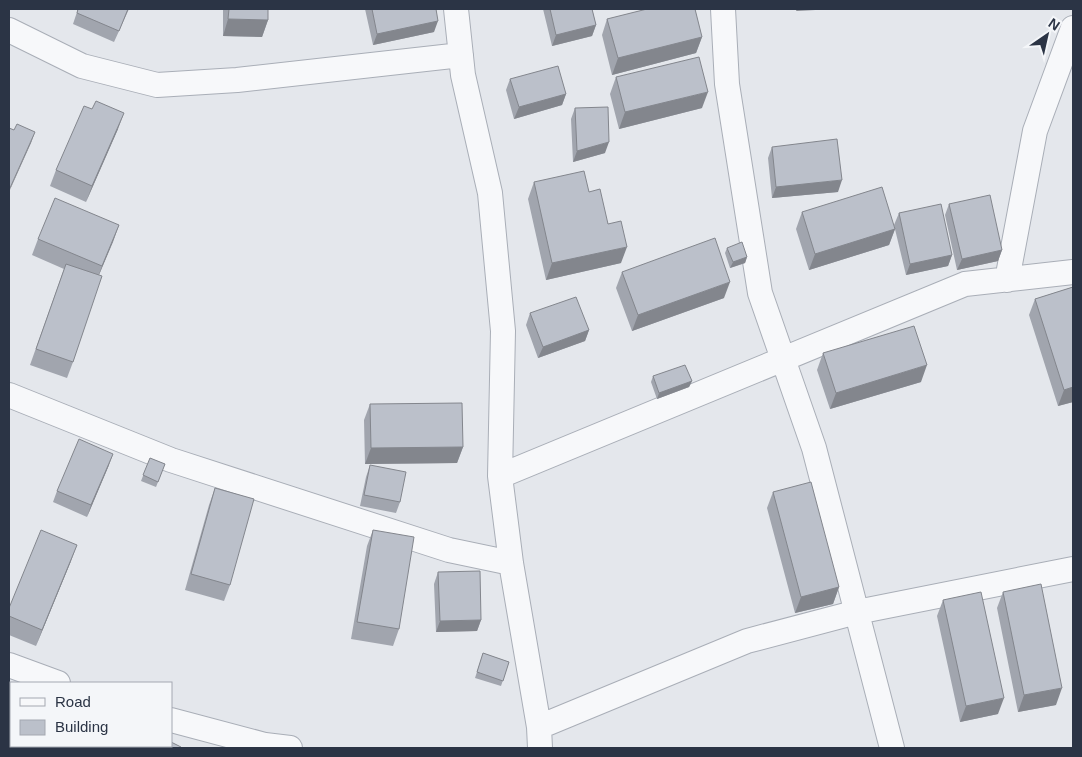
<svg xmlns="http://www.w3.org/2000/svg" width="1082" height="757" font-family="Arial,sans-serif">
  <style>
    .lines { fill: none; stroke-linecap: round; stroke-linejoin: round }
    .minor-casing { stroke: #a9aeb7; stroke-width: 26 }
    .minor { stroke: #f7f8fa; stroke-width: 24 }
    .wall { fill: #a1a5ae }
    .shaded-wall { fill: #83868d }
    .building { fill: #bbc0ca; stroke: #83868d }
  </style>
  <rect width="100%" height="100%" fill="#e4e7ec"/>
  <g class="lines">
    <defs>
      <path id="minor" d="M456,9L463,75L490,193L503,331L500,476L511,563L539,727L540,748
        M723,9L727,84L760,293L814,448L892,748
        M9,30L82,66L157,85L237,80L461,55
        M1007,280L1035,131L1073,28
        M9,395L171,460L449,550L511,563
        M500,476L965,284L1073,272
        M9,665L58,683
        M171,720L265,745L290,748
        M539,727L747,641L857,612L1073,569"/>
    </defs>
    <!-- minor casing -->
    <use href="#minor" class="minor-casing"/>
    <!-- minor -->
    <use href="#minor" class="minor"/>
  </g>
  <!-- wall -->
  <path class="wall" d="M78,9H129L114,42L73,24Z
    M223,9H268V20L262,37L223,36Z
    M365,9H436L434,32L373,45Z
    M543,9H592L596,25L592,36L552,46Z
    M607,19L702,37L696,53L612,75L602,35Z
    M616,77L702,108L619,129L610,94Z
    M510,79L566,94L562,105L514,119L506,90Z
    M575,108L605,153L573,162L571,119Z
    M92,109L118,129L86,202L50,186L56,170Z
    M772,147L838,192L772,198L768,158Z
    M534,182L589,192L608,224L621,263L546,280L528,199Z
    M949,204L1002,250L998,261L957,270L945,215Z
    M802,212L895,229L889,245L809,270L796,229Z
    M899,213L952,255L948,266L906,275L894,225Z
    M119,225L99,275L73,362L67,378L30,365L64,269L32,255L38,239Z
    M727,248L747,257L745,263L730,268L725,253Z
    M622,272L724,298L632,331L616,288Z
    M1073,287V402L1058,406L1029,315L1035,299Z
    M530,313L589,330L585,341L538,358L526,325Z
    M823,353L921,382L830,409L817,370Z
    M653,376L692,381L689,387L657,399L651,382Z
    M370,404L463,447L457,463L365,464L364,420Z
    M150,458L165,464L156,487L141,481Z
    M109,465L87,517L53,502L57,491Z
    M370,465L400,502L396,513L360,506L366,477Z
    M215,488L230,585L224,601L185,590L209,505Z
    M773,492L839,587L833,604L795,613L767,508Z
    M373,530L399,629L393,646L351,639L367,546Z
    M71,561L36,646L9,635V608Z
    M438,572L481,620L477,631L436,632L434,584Z
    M1003,592L1056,705L1018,712L997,608Z
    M943,600L998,714L960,722L937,616Z
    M483,653L509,662L501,686L475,678Z"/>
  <!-- shaded-wall -->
  <path class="shaded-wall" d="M797,9H835L796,11Z
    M228,19L268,20L262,37L223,36Z
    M438,21L434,32L373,45L377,34Z
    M596,25L592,36L552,46L556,35Z
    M702,37L696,53L612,75L618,58Z
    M708,92L702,108L619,129L625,112Z
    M566,94L562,105L514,119L519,107Z
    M124,113L118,129L86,202L92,186Z
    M35,132L31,143L9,192V191Z
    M609,142L605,153L573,162L577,151Z
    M842,180L838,192L772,198L776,187Z
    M119,225L113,242L96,282L102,266Z
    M895,229L889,245L809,270L815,254Z
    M627,247L621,263L546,280L552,263Z
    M1002,250L998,261L957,270L962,259Z
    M952,255L948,266L906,275L910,264Z
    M747,257L745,263L730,268L733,262Z
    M730,282L724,298L632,331L638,315Z
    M589,330L585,341L538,358L543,347Z
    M927,365L921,382L830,409L836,393Z
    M692,381L689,387L657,399L659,393Z
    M1073,387V402L1058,406L1064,390Z
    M463,447L457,463L365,464L371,448Z
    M113,454L109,465L87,517L91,505Z
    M77,545L71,561L36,646L42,630Z
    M839,587L833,604L795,613L801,597Z
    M481,620L477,631L436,632L440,621Z
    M1062,688L1056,705L1018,712L1024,695Z
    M1004,698L998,714L960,722L966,706Z"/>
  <!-- building -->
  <path class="building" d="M78,9H128L119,31L77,13Z
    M229,9H268V20L228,19Z
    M372,9H436L438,21L377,34Z
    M550,9H592L596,25L556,35Z
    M647,9H695L702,37L618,58L607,19Z
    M699,57L708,92L625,112L616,77Z
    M558,66L566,94L519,107L510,79Z
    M96,101L124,113L92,186L56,170L84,106L92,109Z
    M608,107L609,142L577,151L575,108Z
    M17,124L35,132L10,188H9V128L14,130Z
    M837,139L842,180L776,187L772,147Z
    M584,171L589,192L600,189L608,224L621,221L627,247L552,263L534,182Z
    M882,187L895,229L815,254L802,212Z
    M990,195L1002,250L962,259L949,204Z
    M55,198L119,225L102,266L38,239Z
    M941,204L952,255L910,264L899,213Z
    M715,238L730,282L638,315L622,272Z
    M742,242L747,257L733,262L727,248Z
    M66,264L102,276L73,362L36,349Z
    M1073,287V387L1064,390L1035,299Z
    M576,297L589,330L543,347L530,313Z
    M914,326L927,365L836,393L823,353Z
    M685,365L692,381L659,393L653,376Z
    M462,403L463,447L371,448L370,404Z
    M79,439L113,454L91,505L57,491Z
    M150,458L165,464L158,482L143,475Z
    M370,465L406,472L400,502L364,495Z
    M811,482L839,587L801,597L773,492Z
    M215,488L254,499L230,585L191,574Z
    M41,530L77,545L42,630L9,616V608Z
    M373,530L414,537L399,629L357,622Z
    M480,571L481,620L440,621L438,572Z
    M1041,584L1062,688L1024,695L1003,592Z
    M981,592L1004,698L966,706L943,600Z
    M483,653L509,662L503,681L477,672Z
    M11,726V746H46L45,748H9V732Z
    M171,742L181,747V748H132L134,746H171Z"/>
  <!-- border -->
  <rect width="1082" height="757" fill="none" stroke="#2b3445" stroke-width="20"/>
  <!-- legend -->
  <rect x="10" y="682" width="162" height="65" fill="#f4f6f9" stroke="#a4a8b1"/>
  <rect x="20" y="698" width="25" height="8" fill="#f7f8fa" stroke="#a4a8b1"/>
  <text x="55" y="707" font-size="15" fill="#2b3445">Road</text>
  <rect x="20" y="720" width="25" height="15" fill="#bbc0ca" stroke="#a4a8b1"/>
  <text x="55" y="732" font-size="15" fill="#2b3445">Building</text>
  <!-- north arrow -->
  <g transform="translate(1047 35) rotate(34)" stroke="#f4f6f9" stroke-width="4" paint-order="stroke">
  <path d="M0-4L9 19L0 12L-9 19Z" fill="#2b3445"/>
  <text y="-8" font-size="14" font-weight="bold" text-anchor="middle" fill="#2b3445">N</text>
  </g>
</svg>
